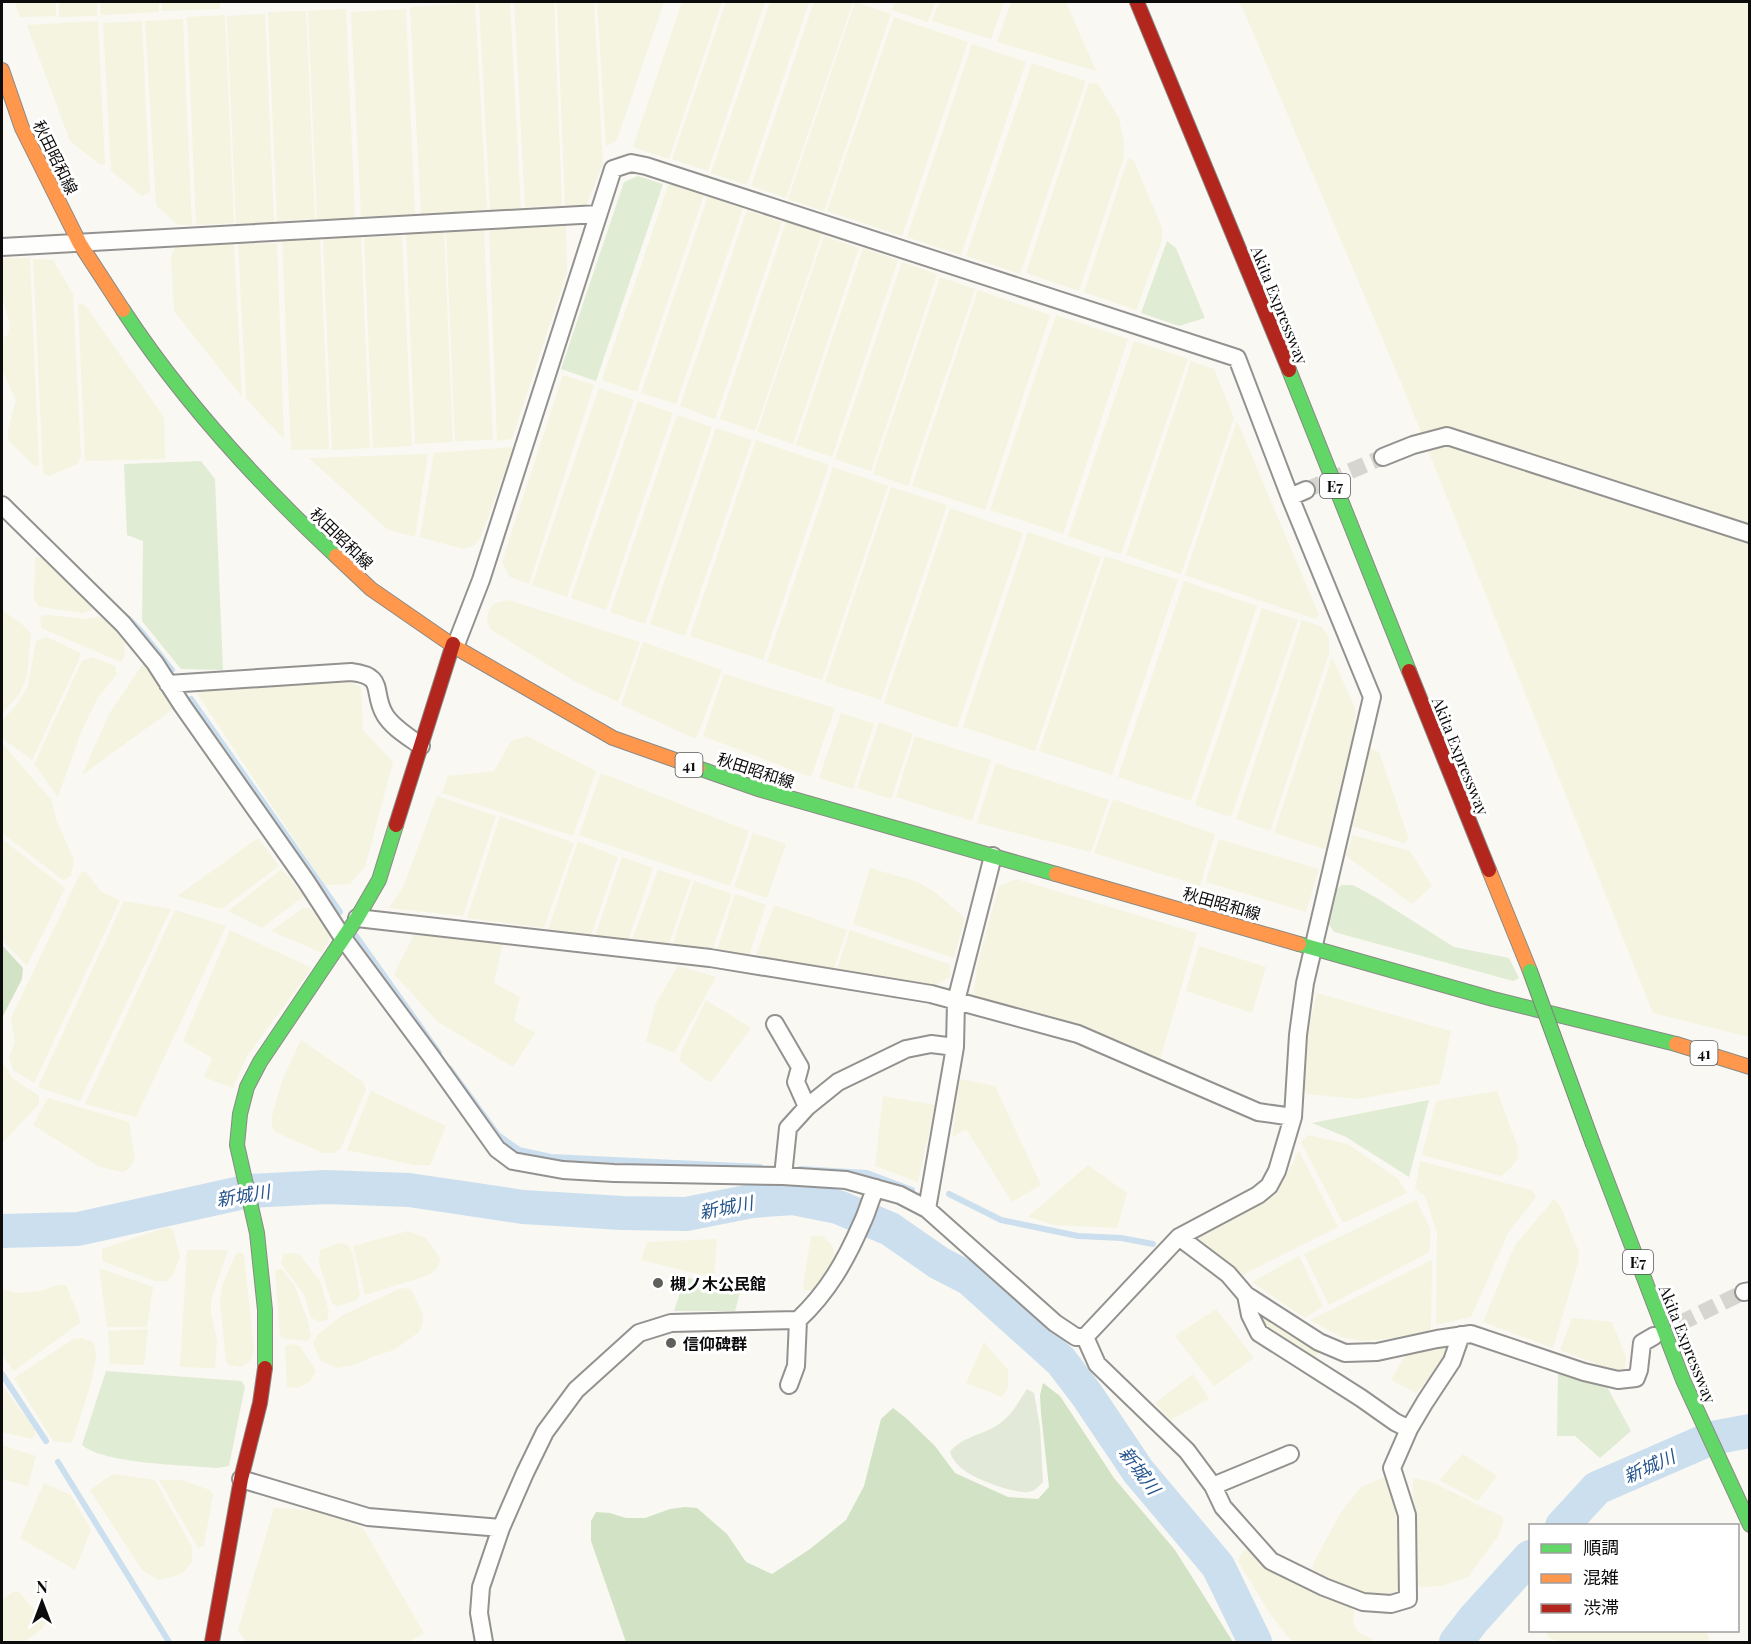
<svg xmlns="http://www.w3.org/2000/svg" width="1751" height="1644" font-family="'Playfair Display','Noto Sans JP',serif">
  <style>
    .farmland { fill: #f4f4e0 }
    .green { fill: #e1ecd4 }
    .forest { fill: #d1e3c4 }
    .cemetery { fill: #e3e9d8 }
    .lines { fill: none; stroke-linecap: round; stroke-linejoin: round }
    .stream { stroke: #ccdfef; stroke-width: 6 }
    .river { stroke: #ccdfef; stroke-width: 34 }
    .street-tunnel { stroke: #d6d5d0; stroke-width: 16; stroke-dasharray: 16 8; stroke-linecap: butt }
    .street-casing { stroke: #939290; stroke-width: 20 }
    .fast-casing { stroke: #8a8986; stroke-width: 16 }
    .slow-casing { stroke: #8a8986; stroke-width: 16 }
    .jam-casing { stroke: #8a8986; stroke-width: 16 }
    .street { stroke: #fefefd; stroke-width: 16 }
    .fast { stroke: #63d668; stroke-width: 14 }
    .slow { stroke: #ff974d; stroke-width: 14 }
    .jam { stroke: #b3261e; stroke-width: 14 }
    .fast-bridge-casing { stroke: #80807d; stroke-width: 16; stroke-linecap: butt }
    .fast-bridge { stroke: #63d668; stroke-width: 14 }
    .poi-dot { fill: #5f5f5c; stroke: #fff; stroke-width: 2 }
    .labels { text-anchor: middle; dominant-baseline: central; stroke-width: 6; stroke-linejoin: round; paint-order: stroke }
    .shield { fill: #fff; stroke: #555; stroke-width: 1.5 }
    .shield-label { font-size: 15px; font-weight: bold; fill: #0c0c0c }
    .street-label { font-size: 16px; fill: #0c0c0c; stroke: #fff }
    .poi-label { font-size: 16px; font-weight: bold; fill: #0c0c0c; stroke: #fff; text-anchor: start }
    .water-label { font-size: 18px; font-style: italic; fill: #26558d; stroke: #fff }
  </style>
  <rect width="100%" height="100%" fill="#faf8f2"/>
  <!-- farmland -->
  <path class="farmland" d="M15,2H56V16L20,17Z
    M59,2H97V16L59,17Z
    M100,2H159V12L101,15Z
    M162,2H220V9L162,11Z
    M510,2L521,209L490,210L479,3Z
    M514,2H554L562,206L525,207Z
    M557,2H594L603,164L586,206L565,207Z
    M597,2H664L620,131L616,141L606,146Z
    M682,2H722L669,159L633,147Z
    M726,2H765L708,171L672,159Z
    M770,2H809L747,185L711,173Z
    M814,2H853L786,198L751,186Z
    M855,2L891,14L824,211L788,199Z
    M895,2H935L928,22L892,10Z
    M939,2H1004L991,39L932,21Z
    M1011,2H1066L1096,71L997,42Z
    M1240,2H1749V1037L1653,1013L1398,375Z
    M475,3L487,211L421,215L410,7Z
    M346,9L355,218L317,220L308,11Z
    M406,9L415,214L361,217L351,12Z
    M306,11L315,219L277,221L268,12Z
    M265,14L274,222L236,224L227,16Z
    M225,15L234,223L196,225L187,17Z
    M894,17L968,42L902,236L827,211Z
    M183,19L192,225H178L156,205L145,21Z
    M98,21L105,164H99L70,141L27,25Z
    M142,21L150,192L142,196L111,171L103,23Z
    M972,44L1026,62L961,255L907,237Z
    M1032,63L1086,81L1020,274L966,256Z
    M1089,83L1098,84L1119,118L1124,144V157L1079,291L1026,273Z
    M1128,158L1134,161L1162,228V240L1136,310L1084,292Z
    M669,183L704,195L637,392L602,380Z
    M708,196L743,208L676,404L641,393Z
    M747,210L782,222L715,419L680,406Z
    M786,222L822,234L755,431L720,419Z
    M566,226L567,272L512,439L497,441L489,229Z
    M484,229L493,440L455,441L446,231Z
    M444,231L453,442L415,444L406,233Z
    M402,236L412,446L373,448L364,237Z
    M824,236L859,248L793,444L757,432Z
    M361,237L370,448L332,450L323,239Z
    M320,238L329,449L291,450L282,240Z
    M234,243L242,397L174,311L171,257L176,245Z
    M277,243L284,439L246,399L238,244Z
    M863,248L898,260L832,457L796,445Z
    M2,258H30L39,466L33,465L8,440V430L16,400L2,369V338L8,335L10,323L2,297Z
    M33,259L53,260L73,294L81,456L77,464L49,476L43,473Z
    M902,262L937,274L871,471L835,459Z
    M940,277L975,289L908,486L873,474Z
    M978,290L1050,315L985,510L912,486Z
    M78,303L85,305L164,417L165,459L85,461Z
    M1056,315L1128,339L1063,534L990,510Z
    M1134,341L1188,359L1121,554L1068,536Z
    M1191,361L1214,369L1234,418L1181,574L1126,555Z
    M563,375L594,385L529,584L510,577L502,562Z
    M599,388L634,400L567,597L532,585Z
    M638,401L673,413L606,610L571,598Z
    M677,415L712,427L645,624L610,612Z
    M1237,421L1319,615L1315,619L1185,575Z
    M716,428L752,440L685,636L650,624Z
    M756,440L829,465L763,660L690,636Z
    M514,447L480,539L473,546L463,549L420,537L434,453Z
    M428,454L415,537L388,530L309,458Z
    M833,467L888,486L822,680L767,662Z
    M891,487L947,505L881,700L825,682Z
    M950,508L1023,533L957,728L884,703Z
    M1028,532L1101,557L1035,751L963,727Z
    M1105,556L1178,580L1112,775L1039,751Z
    M35,557L46,559L95,604V609L83,613L40,607L34,600Z
    M1184,581L1257,606L1191,801L1118,777Z
    M508,600L640,642L618,702L574,681L490,629L487,619L489,609L495,603Z
    M1262,608L1298,620L1231,817L1195,805Z
    M2,610L23,625L31,633L27,676L20,693L2,714Z
    M48,615L86,619L104,616L125,641L124,656L121,662L41,628L40,616Z
    M1302,620L1322,627L1329,638V654L1270,831L1236,819Z
    M47,637L80,653L79,660L32,760L2,738V721L18,703L28,685L36,641Z
    M643,642L722,670L696,739L621,705Z
    M93,657L115,666L117,674L97,699L81,732L58,797L34,764L82,661Z
    M1332,657L1356,710L1347,780L1328,850L1274,833Z
    M144,662L173,709L82,775L109,714Z
    M724,674L835,708L811,777L703,736Z
    M343,679L361,687L363,730L393,762L365,867L350,884L325,885L192,686Z
    M841,713L874,724L853,789L819,778Z
    M879,722L913,734L891,799L857,788Z
    M527,736L596,771L573,836L442,793L448,776L494,771L511,741Z
    M915,736L991,760L972,821L896,797Z
    M2,743L52,801L56,819L74,860L71,876L63,880L2,833Z
    M1370,748L1379,752L1409,839L1404,843L1352,826Z
    M996,763L1109,800L1091,852L977,823Z
    M601,773L749,831L730,886L579,835Z
    M437,796L496,816L463,916L389,908L404,885Z
    M1113,799L1215,834L1200,886L1094,853Z
    M500,816L574,843L544,928L467,918Z
    M753,833L786,844L767,898L734,887Z
    M1353,835L1410,851L1432,886L1412,904L1346,856Z
    M258,838L279,866L222,909L177,896Z
    M2,839L65,888L27,966L2,940Z
    M1219,839L1319,869L1306,912L1206,882Z
    M578,841L618,857L591,935L548,930Z
    M622,857L653,868L628,940L595,936Z
    M870,868L918,882L936,893L965,918L954,958L853,924Z
    M282,869L304,896L262,928L228,911Z
    M658,870L691,880L668,946L632,940Z
    M81,872H86L101,892L120,900L34,1083L13,1070L9,1057L15,1042L11,1018Z
    M1016,879L1197,933L1159,1063L985,1007L974,992L978,962L999,886Z
    M694,881L732,894L712,950L672,946Z
    M735,894L766,905L748,958L716,953Z
    M124,901L171,909L80,1101L38,1087Z
    M774,905L847,930L833,971L754,961Z
    M303,908H309L321,917L330,938L322,953L271,931Z
    M175,910L226,926L136,1117L85,1104Z
    M230,930L312,968L247,1056L233,1088L204,1077L212,1058L183,1041Z
    M850,930L949,964L951,976L936,985L837,969Z
    M414,935L503,942L494,983L520,997L514,1021L535,1033L513,1067L438,1022L394,974Z
    M1199,946L1266,967L1252,1013L1186,991Z
    M678,966L716,977L674,1053L646,1041L656,1003Z
    M1317,993L1451,1031L1440,1084L1358,1099L1307,1094L1301,1085L1303,1049Z
    M706,1000L751,1028L712,1081L709,1082L680,1061L681,1052Z
    M301,1040L363,1082L366,1090L341,1148L334,1153H323L275,1132L272,1126V1116L283,1078Z
    M2,1061L12,1078L39,1096V1104L2,1143Z
    M960,1079L995,1086L1041,1185L1012,1202L966,1129L952,1137Z
    M371,1091L446,1126L430,1165H414L347,1150Z
    M1497,1091L1518,1148V1157L1512,1167L1501,1176L1422,1155L1436,1101Z
    M883,1096L935,1105L918,1182L875,1166Z
    M48,1098L129,1122L135,1159L129,1169L123,1172L100,1167L33,1125Z
    M1308,1135L1348,1144L1398,1179L1407,1193L1343,1223L1301,1142Z
    M1299,1151L1338,1227L1240,1276L1193,1238L1277,1194Z
    M1420,1161L1532,1190L1536,1197L1508,1233L1471,1317L1436,1325L1437,1233L1425,1196L1415,1189Z
    M1088,1165L1127,1193L1117,1228L1055,1225L1028,1217Z
    M1554,1199L1561,1207L1579,1252L1578,1263L1553,1348L1483,1322L1515,1245Z
    M1416,1200L1430,1228V1252L1329,1305L1304,1254Z
    M167,1227L173,1230L180,1257L172,1276L167,1281H155L102,1261V1249Z
    M408,1231L426,1238L441,1260L437,1268L429,1275L365,1295L353,1246Z
    M811,1236H822L832,1245L835,1256L817,1288L811,1291L805,1290L803,1286Z
    M717,1239L714,1278L641,1260L647,1242Z
    M339,1243L348,1245L353,1254L360,1295L356,1300L338,1306L332,1304L319,1263L320,1250Z
    M187,1250H228L211,1300V1313L217,1340L215,1368L180,1367Z
    M240,1252L244,1255L254,1350L251,1360L241,1367L229,1365L226,1361L220,1300L222,1286L236,1254Z
    M295,1253L300,1255L320,1281L329,1312L327,1320L320,1322L311,1318L304,1294L281,1264L283,1254Z
    M1299,1256L1323,1306L1305,1318L1252,1282Z
    M1432,1260L1431,1330L1386,1339L1363,1341L1341,1337L1310,1320Z
    M99,1268L153,1287L147,1327H107Z
    M282,1269L295,1287L308,1321L311,1336L308,1341L286,1339L280,1336L275,1270Z
    M57,1285H66L81,1322L14,1371L2,1355V1289L17,1293L41,1291Z
    M408,1288L412,1291L423,1314V1323L419,1332L394,1350L372,1357L354,1365L336,1368L320,1360L313,1343L318,1334L343,1315L399,1289Z
    M1216,1309L1254,1358L1214,1386L1175,1336Z
    M1260,1310L1321,1350L1313,1363L1267,1331L1258,1314Z
    M1572,1318L1612,1322L1626,1357L1625,1367L1620,1373L1560,1350Z
    M148,1329L144,1365L110,1364L108,1331Z
    M81,1338L92,1341L95,1346L96,1359L90,1386L72,1443L53,1441L14,1378L73,1339Z
    M984,1342L1008,1370V1387L1002,1397L966,1383Z
    M293,1344L300,1346L316,1371L310,1382L297,1388L287,1387L285,1346Z
    M1441,1344L1451,1349V1354L1416,1393L1391,1380L1407,1353Z
    M1193,1374L1209,1399L1170,1420L1155,1403Z
    M2,1386L33,1426L36,1434L32,1439L2,1432Z
    M2,1445L36,1456L28,1486L2,1479Z
    M1463,1454L1497,1476L1478,1501L1439,1480Z
    M113,1474L155,1480L192,1547V1562L185,1571L179,1575L159,1580L142,1570L90,1490Z
    M1385,1477L1390,1484L1402,1513V1593L1395,1597L1357,1593L1314,1573L1313,1564L1341,1512L1361,1487Z
    M1413,1478L1432,1482L1503,1517V1523L1498,1536L1468,1577L1441,1586L1422,1587L1414,1583Z
    M159,1480H181L210,1490L213,1495L204,1545L198,1548Z
    M44,1483L71,1495L91,1530L75,1570L20,1538Z
    M274,1508L321,1511L363,1528L424,1633L409,1642H246L238,1630Z
    M1247,1549L1318,1592L1350,1606L1354,1612L1353,1624L1358,1632L1372,1639L1374,1642H1292L1270,1614L1238,1561L1241,1554Z
    M13,1592H19L45,1622L43,1628L24,1642H6L2,1639V1600Z
    M1546,1631H1706L1710,1642H1560L1549,1638Z"/>
  <!-- green -->
  <path class="green" d="M638,176L663,184L596,381L561,369L624,182Z
    M1167,241L1176,248L1205,318L1179,326L1141,313Z
    M201,461L215,479L223,670L181,669L142,621L143,541L127,535L124,464Z
    M1342,885H1353L1375,897L1454,947L1509,958L1519,978L1513,981L1334,932L1328,923L1335,890Z
    M1429,1100L1409,1177L1346,1137L1312,1123Z
    M685,1277L741,1289L735,1311H674Z
    M1558,1369L1605,1383L1631,1431L1600,1458L1575,1436H1557Z
    M106,1371L241,1381L245,1386L229,1466L217,1468C185,1465 104,1464 82,1445Z"/>
  <!-- forest -->
  <path class="forest" d="M2,945L23,968L22,979L2,1018Z
    M1043,1383L1060,1396L1114,1478L1175,1550L1233,1642H626L591,1541V1521L596,1512L610,1513L626,1518H645L670,1509L685,1507L697,1508L727,1534L746,1562L772,1574L810,1549L846,1520L864,1486L881,1419L893,1408L906,1418L935,1446L955,1473L1008,1497L1038,1499L1049,1487L1041,1413L1040,1395Z"/>
  <!-- cemetery -->
  <path class="cemetery" d="M1027,1389L1034,1393L1040,1427L1043,1482C1038,1487 1035,1491 1028,1492C1015,1494 975,1479 965,1471C958,1466 953,1460 950,1452C960,1438 981,1435 996,1426C1013,1415 1016,1405 1027,1389Z"/>
  <g class="lines">
    <!-- stream -->
    <path class="stream" d="M129,619L141,631L172,670
      M191,699L340,912
      M356,936L439,1053
      M450,1069L498,1135L519,1150L551,1157L760,1167
      M800,1169L867,1173L912,1190
      M949,1194L1001,1220L1078,1236L1121,1238L1153,1244
      M2,1374L46,1441
      M58,1462L169,1642"/>
    <!-- river -->
    <path class="river" d="M2,1231L78,1229L249,1191L326,1187L409,1190L523,1207L622,1213L686,1214L752,1201L793,1198L838,1207L890,1229L939,1263L970,1279L1061,1361L1087,1395L1138,1471L1218,1566L1255,1642
      M1562,1526L1597,1488L1712,1438L1750,1431
      M1456,1642L1474,1619L1530,1557"/>
    <!-- street-tunnel -->
    <path class="street-tunnel" d="M1306,490L1383,457
      M1658,1334L1744,1292"/>
    <defs>
      <path id="street" d="M2,247L598,214
        M1383,457L1413,445L1447,436L1750,534
        M1290,497L1306,490
        M2,505L123,624L155,663L182,705L306,881L343,938L430,1055L497,1149L513,1161L563,1170L614,1173L783,1176L846,1180L900,1195L927,1209L1055,1323L1076,1337H1085L1179,1237L1258,1195L1269,1186L1277,1171L1293,1117L1298,1035L1305,983L1372,697L1290,497L1237,358L646,166L631,163L613,169L481,580L455,647
        M168,684L351,672C387,676 371,692 385,715C393,728 409,737 421,746
        M357,918L710,958L931,994L1078,1034L1258,1112L1293,1117
        M775,1024L800,1067L796,1082L807,1107
        M783,1176L788,1128L807,1107L838,1082L906,1049L931,1044L955,1047
        M927,1209L955,1047L956,1001L993,856
        M1179,1237L1228,1274L1246,1295L1250,1315L1259,1333L1361,1398L1395,1422L1409,1429L1425,1402L1452,1361L1461,1335
        M1744,1292L1750,1291
        M1246,1295L1319,1342L1345,1353L1377,1352L1437,1339L1471,1334L1584,1372L1618,1380L1636,1378L1639,1370L1642,1343L1654,1336
        M1085,1337L1097,1364L1187,1451L1213,1486L1223,1507L1271,1561L1324,1587L1363,1602L1391,1604L1408,1599L1407,1515L1392,1468L1409,1429
        M789,1385L796,1366L798,1320
        M241,1479L368,1517L501,1528
        M1213,1486L1290,1454
        M484,1642L479,1613L481,1587L501,1528L525,1473L545,1432L576,1390L639,1333L671,1323L798,1320C828,1292 846,1260 862,1223C868,1211 870,1199 876,1188"/>
      <path id="fast" d="M123,310C182,400 257,482 336,556
        M1289,370L1409,671
        M698,768L758,789L1056,874
        M1299,944L1493,999L1676,1044
        M1593,1144L1683,1380L1750,1525
        M265,1368V1310L257,1233L237,1145L240,1114L247,1087L260,1062L357,918L379,880L396,825"/>
      <path id="slow" d="M2,70L22,128L80,244L123,310
        M336,556L371,589L455,647L613,738L698,768
        M1489,870L1530,971
        M1056,874L1299,944
        M1676,1044L1750,1067"/>
      <path id="jam" d="M1137,2L1289,370
        M1409,671L1489,870
        M396,825L453,644
        M212,1642L241,1479L260,1403L265,1368"/>
    </defs>
    <!-- street casing -->
    <use href="#street" class="street-casing"/>
    <!-- fast casing -->
    <use href="#fast" class="fast-casing"/>
    <!-- slow casing -->
    <use href="#slow" class="slow-casing"/>
    <!-- jam casing -->
    <use href="#jam" class="jam-casing"/>
    <!-- street -->
    <use href="#street" class="street"/>
    <!-- fast -->
    <use href="#fast" class="fast"/>
    <!-- slow -->
    <use href="#slow" class="slow"/>
    <!-- jam -->
    <use href="#jam" class="jam"/>
    <defs>
      <path id="fast-bridge" d="M1530,971L1593,1144"/>
    </defs>
    <!-- fast-bridge casing -->
    <use href="#fast-bridge" class="fast-bridge-casing"/>
    <!-- fast-bridge -->
    <use href="#fast-bridge" class="fast-bridge"/>
  </g>
  <!-- markers -->
  <g class="poi-dot">
    <circle cx="658" cy="1283" r="6"/>
    <circle cx="671" cy="1343" r="6"/>
  </g>
  <g class="labels">
    <!-- shield labels -->
    <g class="shield">
      <rect x="1320" y="474" width="30" height="24" rx="4.5"/>
      <rect x="675.5" y="753" width="27" height="24" rx="4.5"/>
      <rect x="1690.5" y="1041" width="27" height="24" rx="4.5"/>
      <rect x="1623" y="1250" width="30" height="24" rx="4.5"/>
    </g>
    <g class="shield-label">
      <text x="1335" y="486">E7</text>
      <text x="689" y="765">41</text>
      <text x="1704" y="1053">41</text>
      <text x="1638" y="1262">E7</text>
    </g>
    <!-- street labels -->
    <g class="street-label">
      <text transform="translate(56 157) rotate(64)">秋田昭和線</text>
      <text transform="translate(1280 305) rotate(68)">Akita Expressway</text>
      <text transform="translate(342 538) rotate(44)">秋田昭和線</text>
      <text transform="translate(1461 756) rotate(68)">Akita Expressway</text>
      <text transform="translate(756 770) rotate(18)">秋田昭和線</text>
      <text transform="translate(1222 903) rotate(16)">秋田昭和線</text>
      <text transform="translate(1688 1344) rotate(68)">Akita Expressway</text>
    </g>
    <!-- poi labels -->
    <g class="poi-label">
      <text x="670" y="1283">槻ノ木公民館</text>
      <text x="683" y="1343">信仰碑群</text>
    </g>
    <!-- water labels -->
    <g class="water-label">
      <text transform="translate(243 1195) rotate(-9)">新城川</text>
      <text transform="translate(726 1207) rotate(-11)">新城川</text>
      <text transform="translate(1649 1466) rotate(-24)">新城川</text>
      <text transform="translate(1140 1470) rotate(53)">新城川</text>
    </g>
  </g>
  <!-- border -->
  <rect width="1751" height="1644" fill="none" stroke="#0c0c0c" stroke-width="6"/>
  <!-- legend -->
  <rect x="1529" y="1524" width="210" height="108" fill="#ffffff" stroke="#9e9e9e" stroke-width="1.5"/>
  <rect x="1541" y="1544" width="30" height="9" fill="#63d668" stroke="#9e9e9e" stroke-width="1.5"/>
  <text x="1583" y="1554" font-size="18" fill="#0c0c0c">順調</text>
  <rect x="1541" y="1574" width="30" height="9" fill="#ff974d" stroke="#9e9e9e" stroke-width="1.5"/>
  <text x="1583" y="1584" font-size="18" fill="#0c0c0c">混雑</text>
  <rect x="1541" y="1604" width="30" height="9" fill="#b3261e" stroke="#9e9e9e" stroke-width="1.5"/>
  <text x="1583" y="1614" font-size="18" fill="#0c0c0c">渋滞</text>
  <!-- north arrow -->
  <g transform="translate(42 1602)" stroke="#ffffff" stroke-width="4.5" paint-order="stroke">
  <path d="M0-4.5L10 22L0 15L-10 22Z" fill="#0c0c0c"/>
  <text y="-9" font-size="16" font-weight="bold" text-anchor="middle" fill="#0c0c0c">N</text>
  </g>
</svg>
